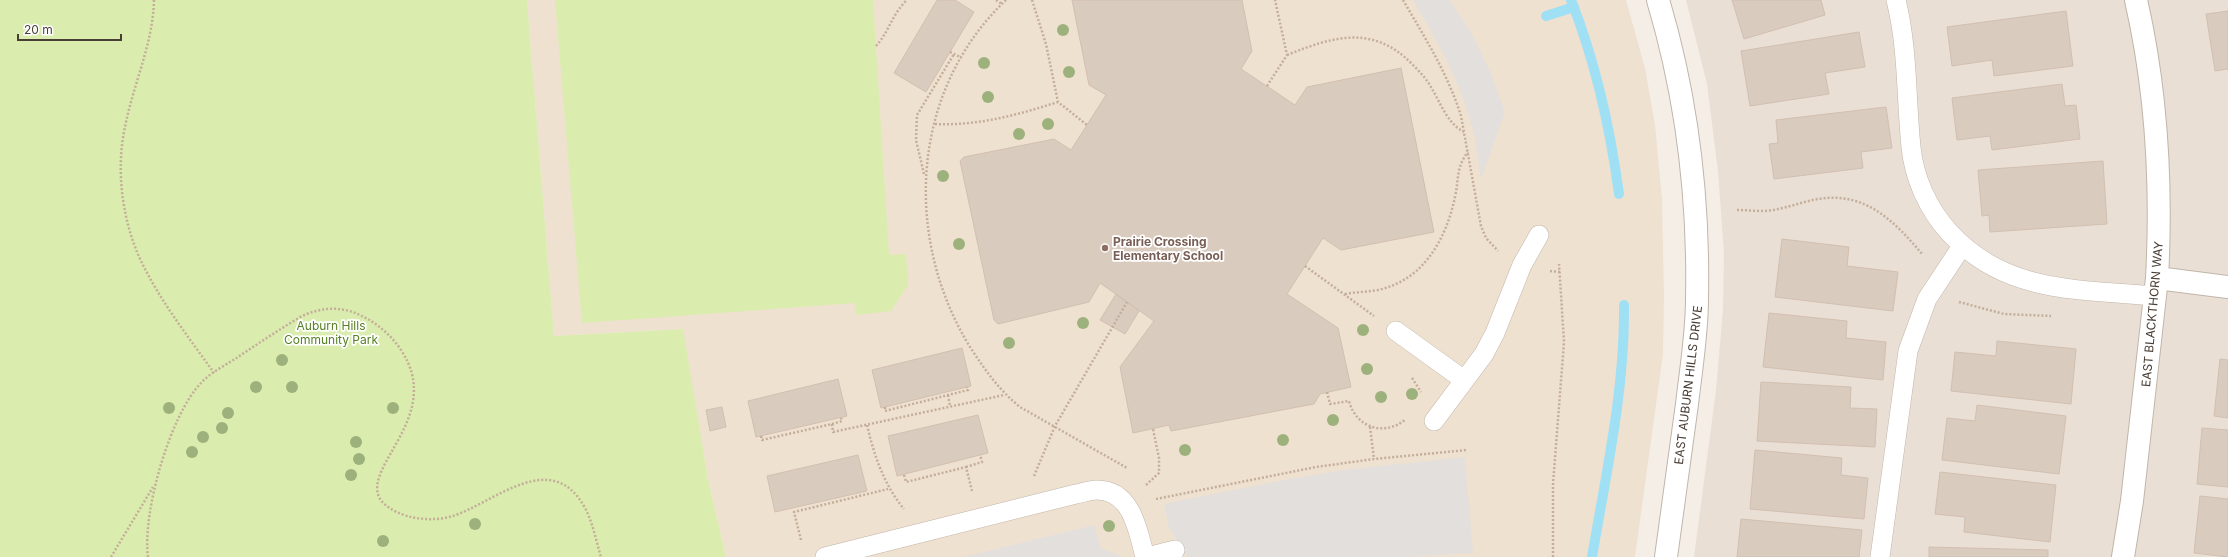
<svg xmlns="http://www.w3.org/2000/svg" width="2228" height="557" font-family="Inter,sans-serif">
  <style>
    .residential { fill: #e9dfd5 }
    .education { fill: #efe1d0 }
    .green { fill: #daecae }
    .parking { fill: #e3dfdc }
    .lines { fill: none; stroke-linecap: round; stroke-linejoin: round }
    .stream { stroke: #a0e0f5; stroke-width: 10 }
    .building { fill: #dacbbf; stroke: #d2bfaf }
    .service-casing { stroke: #c1b5a9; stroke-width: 20 }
    .minor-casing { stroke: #c1b5a9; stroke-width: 24 }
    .tertiary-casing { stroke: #c1b5a9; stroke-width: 24 }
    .path { stroke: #c4ae99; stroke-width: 2.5; stroke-dasharray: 2 2; stroke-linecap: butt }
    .service { stroke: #fff; stroke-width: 19 }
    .minor { stroke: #fff; stroke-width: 22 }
    .tertiary { stroke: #fff; stroke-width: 22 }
    .tree { fill: #9db17c }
    .education-dot { fill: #8d6e63; stroke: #fff; stroke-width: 1.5 }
    .labels { text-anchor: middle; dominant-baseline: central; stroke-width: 3.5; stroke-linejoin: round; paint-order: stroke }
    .education-label { font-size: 12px; font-weight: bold; fill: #785e54; stroke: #fff; text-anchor: start }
    .street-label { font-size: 12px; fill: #493e36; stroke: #fff }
    .park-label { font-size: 12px; fill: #557f24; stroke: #fff }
  </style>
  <rect width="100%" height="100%" fill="#f5eee7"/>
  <!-- residential -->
  <path class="residential" d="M1686,0H2228V557H1694L1716,390L1723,310L1724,253L1718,171L1707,84Z"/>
  <!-- education -->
  <path class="education" d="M527,0H1626L1645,68L1655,125L1662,199L1664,296L1663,354L1635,557H726L708,479L682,329L554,336Z"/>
  <!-- green -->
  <path class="green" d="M0,0H527L554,336L683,329L708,479L726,557H0Z
    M555,0H873L889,255L906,254L908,285L891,311L856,315L855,303L582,323Z"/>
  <!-- parking -->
  <path class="parking" d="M1413,0H1450L1473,36L1491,74L1505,112L1481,180L1475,138L1465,102L1444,54Z
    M1465,457L1473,553L1404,557H1187L1169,528L1164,504L1290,479L1344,470Z
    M1094,525L1101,548L1122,557H964Z"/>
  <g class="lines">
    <!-- stream -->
    <path class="stream" d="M1571,0C1596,63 1610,127 1619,194
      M1546,16L1574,7
      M1592,557C1606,474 1625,390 1624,305"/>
  </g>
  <!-- building -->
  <path class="building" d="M937,0H955L974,12L926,92L894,73Z
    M1072,0H1242L1252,51L1241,69L1295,105L1307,87L1401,68L1434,232L1341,250L1323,238L1287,294L1338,328L1351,387L1320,394L1314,404L1171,431L1169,425L1133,433L1120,367L1154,321L1100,283L1089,302L998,324L994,320L960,161L964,157L1054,139L1071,150L1106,95L1089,85Z
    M1732,0H1821L1825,15L1744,39Z
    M2066,11L2073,66L1994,76L1992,60L1952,66L1947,27Z
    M2228,11V69L2215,71L2206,14Z
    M1859,32L1865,67L1825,73L1829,94L1750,106L1741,51Z
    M2062,84L2065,106L2076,105L2080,139L1992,150L1990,136L1957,140L1952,98Z
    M1886,107L1892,148L1861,152L1863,168L1774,179L1769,144L1778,143L1776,120Z
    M2103,161L2107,224L1990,232L1989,215L1982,216L1978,170Z
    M1782,239L1849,247L1847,266L1898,272L1893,311L1775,297Z
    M1116,294L1139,311L1125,334L1100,320Z
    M1769,313L1847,321L1846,338L1886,342L1883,380L1763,367Z
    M1997,341L2076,349L2071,404L1951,391L1955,352L1996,356Z
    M962,348L971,386L881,408L872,370Z
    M2220,359L2228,360V418L2214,416Z
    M838,379L847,416L756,437L748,401Z
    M1761,382L1851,387L1850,408L1877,409L1875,447L1757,441Z
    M1977,405L2066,416L2059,474L1942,460L1947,418L1975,421Z
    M722,407L726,427L710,431L706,410Z
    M978,415L988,453L897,476L888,436Z
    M2202,428L2228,430V487L2197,484Z
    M1755,450L1842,458L1841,475L1868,478L1864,519L1750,509Z
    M858,455L867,491L775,512L767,476Z
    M1940,472L2056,485L2050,542L1964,532L1965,517L1935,514Z
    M2200,496L2228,499V557L2194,553Z
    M1741,519L1862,530L1859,557H1737Z
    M1929,547L2048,550V557H1929Z"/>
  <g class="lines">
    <defs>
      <path id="service" d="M1896,0C1908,48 1906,98 1911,147C1914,178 1928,209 1949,232C2005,294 2079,289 2156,296
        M1396,331L1464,380
        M1434,421L1484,354L1495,333L1522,265L1539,235
        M825,557L1076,494C1082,493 1090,490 1097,490C1132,490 1138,531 1145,557
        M1147,557L1175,550
        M1880,557L1908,351L1927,299L1962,246"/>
      <path id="minor" d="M2157,278L2228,287
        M2123,557L2132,501L2157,278C2162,185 2157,92 2136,0"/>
      <path id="tertiary" d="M1658,0C1687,97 1699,198 1697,299C1697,334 1691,369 1687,404C1680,455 1673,506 1666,557"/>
    </defs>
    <!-- service casing -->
    <use href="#service" class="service-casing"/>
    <!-- minor casing -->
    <use href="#minor" class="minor-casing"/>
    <!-- tertiary casing -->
    <use href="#tertiary" class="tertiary-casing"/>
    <!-- path -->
    <path class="path" d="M154,0C153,44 133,85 125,127C115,172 123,228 145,269C164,306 190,339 214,373
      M996,0L1002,4
      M1006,0C910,91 903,238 970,347C985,370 999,390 1020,407L1127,468
      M1032,0L1046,44L1058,102L1087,125
      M1403,0C1425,38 1448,74 1461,116L1481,226L1486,238L1498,251
      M876,46C889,32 892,14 907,0
      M950,52L962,58
      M1287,55C1332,37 1372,24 1411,63C1419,71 1427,79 1432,89C1441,104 1448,124 1464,132
      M1267,86L1287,55L1275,0
      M935,124C978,126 1017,115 1058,102
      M924,174L916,140L917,115L954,54
      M1737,210C1746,210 1755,211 1764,211C1783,210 1800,202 1818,199C1866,191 1895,222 1923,255
      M1305,266L1374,316
      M1550,271L1560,272
      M1345,294C1356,292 1367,292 1378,290C1424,280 1446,239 1455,197C1459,179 1456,167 1468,152
      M1959,302L2004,314L2051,316
      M1412,378L1421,392
      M1327,392L1330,404L1349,401C1356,428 1385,437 1406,419
      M948,395L950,406
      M885,407V411L968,390L967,387
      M832,424L833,432L1004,395
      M867,425C874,455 884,485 904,509
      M1370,427L1374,459
      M761,436L762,440L832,424L842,421L841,418
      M966,467L982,462L980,455
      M904,475L906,482L966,467L972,491
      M1034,476L1055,426L1127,302
      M1146,485L1159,473V458L1153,429
      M1156,499L1316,467L1374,459L1467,450
      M801,540L794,512L888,489
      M111,557L153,487
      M148,557C142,513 170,415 201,383C211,372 226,365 238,357C259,343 280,329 302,316C322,307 341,306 360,315C377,323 391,335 401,350C445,416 361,466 380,499C386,508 401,515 411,517C425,520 439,520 453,516C495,502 552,447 585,508C593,523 596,541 601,557
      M1553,557V484L1564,342L1559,264"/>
    <!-- service -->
    <use href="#service" class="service"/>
    <!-- minor -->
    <use href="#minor" class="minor"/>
    <!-- tertiary -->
    <use href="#tertiary" class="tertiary"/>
  </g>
  <!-- trees -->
  <g class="tree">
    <circle cx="1063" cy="30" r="6"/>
    <circle cx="984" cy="63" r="6"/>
    <circle cx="1069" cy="72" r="6"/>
    <circle cx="988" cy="97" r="6"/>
    <circle cx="1048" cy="124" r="6"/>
    <circle cx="1019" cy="134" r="6"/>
    <circle cx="943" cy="176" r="6"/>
    <circle cx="959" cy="244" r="6"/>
    <circle cx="1083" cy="323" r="6"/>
    <circle cx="1363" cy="330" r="6"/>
    <circle cx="1009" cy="343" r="6"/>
    <circle cx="282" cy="360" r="6"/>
    <circle cx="1367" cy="369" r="6"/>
    <circle cx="256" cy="387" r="6"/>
    <circle cx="292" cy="387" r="6"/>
    <circle cx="1412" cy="394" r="6"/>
    <circle cx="1381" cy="397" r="6"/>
    <circle cx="169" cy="408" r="6"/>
    <circle cx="393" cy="408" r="6"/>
    <circle cx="228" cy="413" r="6"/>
    <circle cx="1333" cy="420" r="6"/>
    <circle cx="222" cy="428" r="6"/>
    <circle cx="203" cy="437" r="6"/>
    <circle cx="1283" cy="440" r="6"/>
    <circle cx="356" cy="442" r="6"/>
    <circle cx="1185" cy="450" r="6"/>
    <circle cx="192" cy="452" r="6"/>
    <circle cx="359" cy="459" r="6"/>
    <circle cx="351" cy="475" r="6"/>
    <circle cx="475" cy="524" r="6"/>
    <circle cx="1109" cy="526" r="6"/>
    <circle cx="383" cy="541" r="6"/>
  </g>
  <!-- markers -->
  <circle class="education-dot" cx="1105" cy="248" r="4"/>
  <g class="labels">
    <!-- education labels -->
    <g class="education-label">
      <text x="1113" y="241">Prairie Crossing<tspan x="1113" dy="14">Elementary School</tspan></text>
    </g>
    <!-- street labels -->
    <g class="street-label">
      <text transform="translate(2152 314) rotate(-85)">EAST BLACKTHORN WAY</text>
      <text transform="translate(1688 385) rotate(-83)">EAST AUBURN HILLS DRIVE</text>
    </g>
    <!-- park labels -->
    <g class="park-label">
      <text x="331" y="325">Auburn Hills<tspan x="331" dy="14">Community Park</tspan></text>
    </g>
  </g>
  <!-- scale -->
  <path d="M18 34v6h103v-6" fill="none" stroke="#493e36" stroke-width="2"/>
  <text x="24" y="34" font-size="12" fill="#493e36" stroke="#ffffff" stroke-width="3" paint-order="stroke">20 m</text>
</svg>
